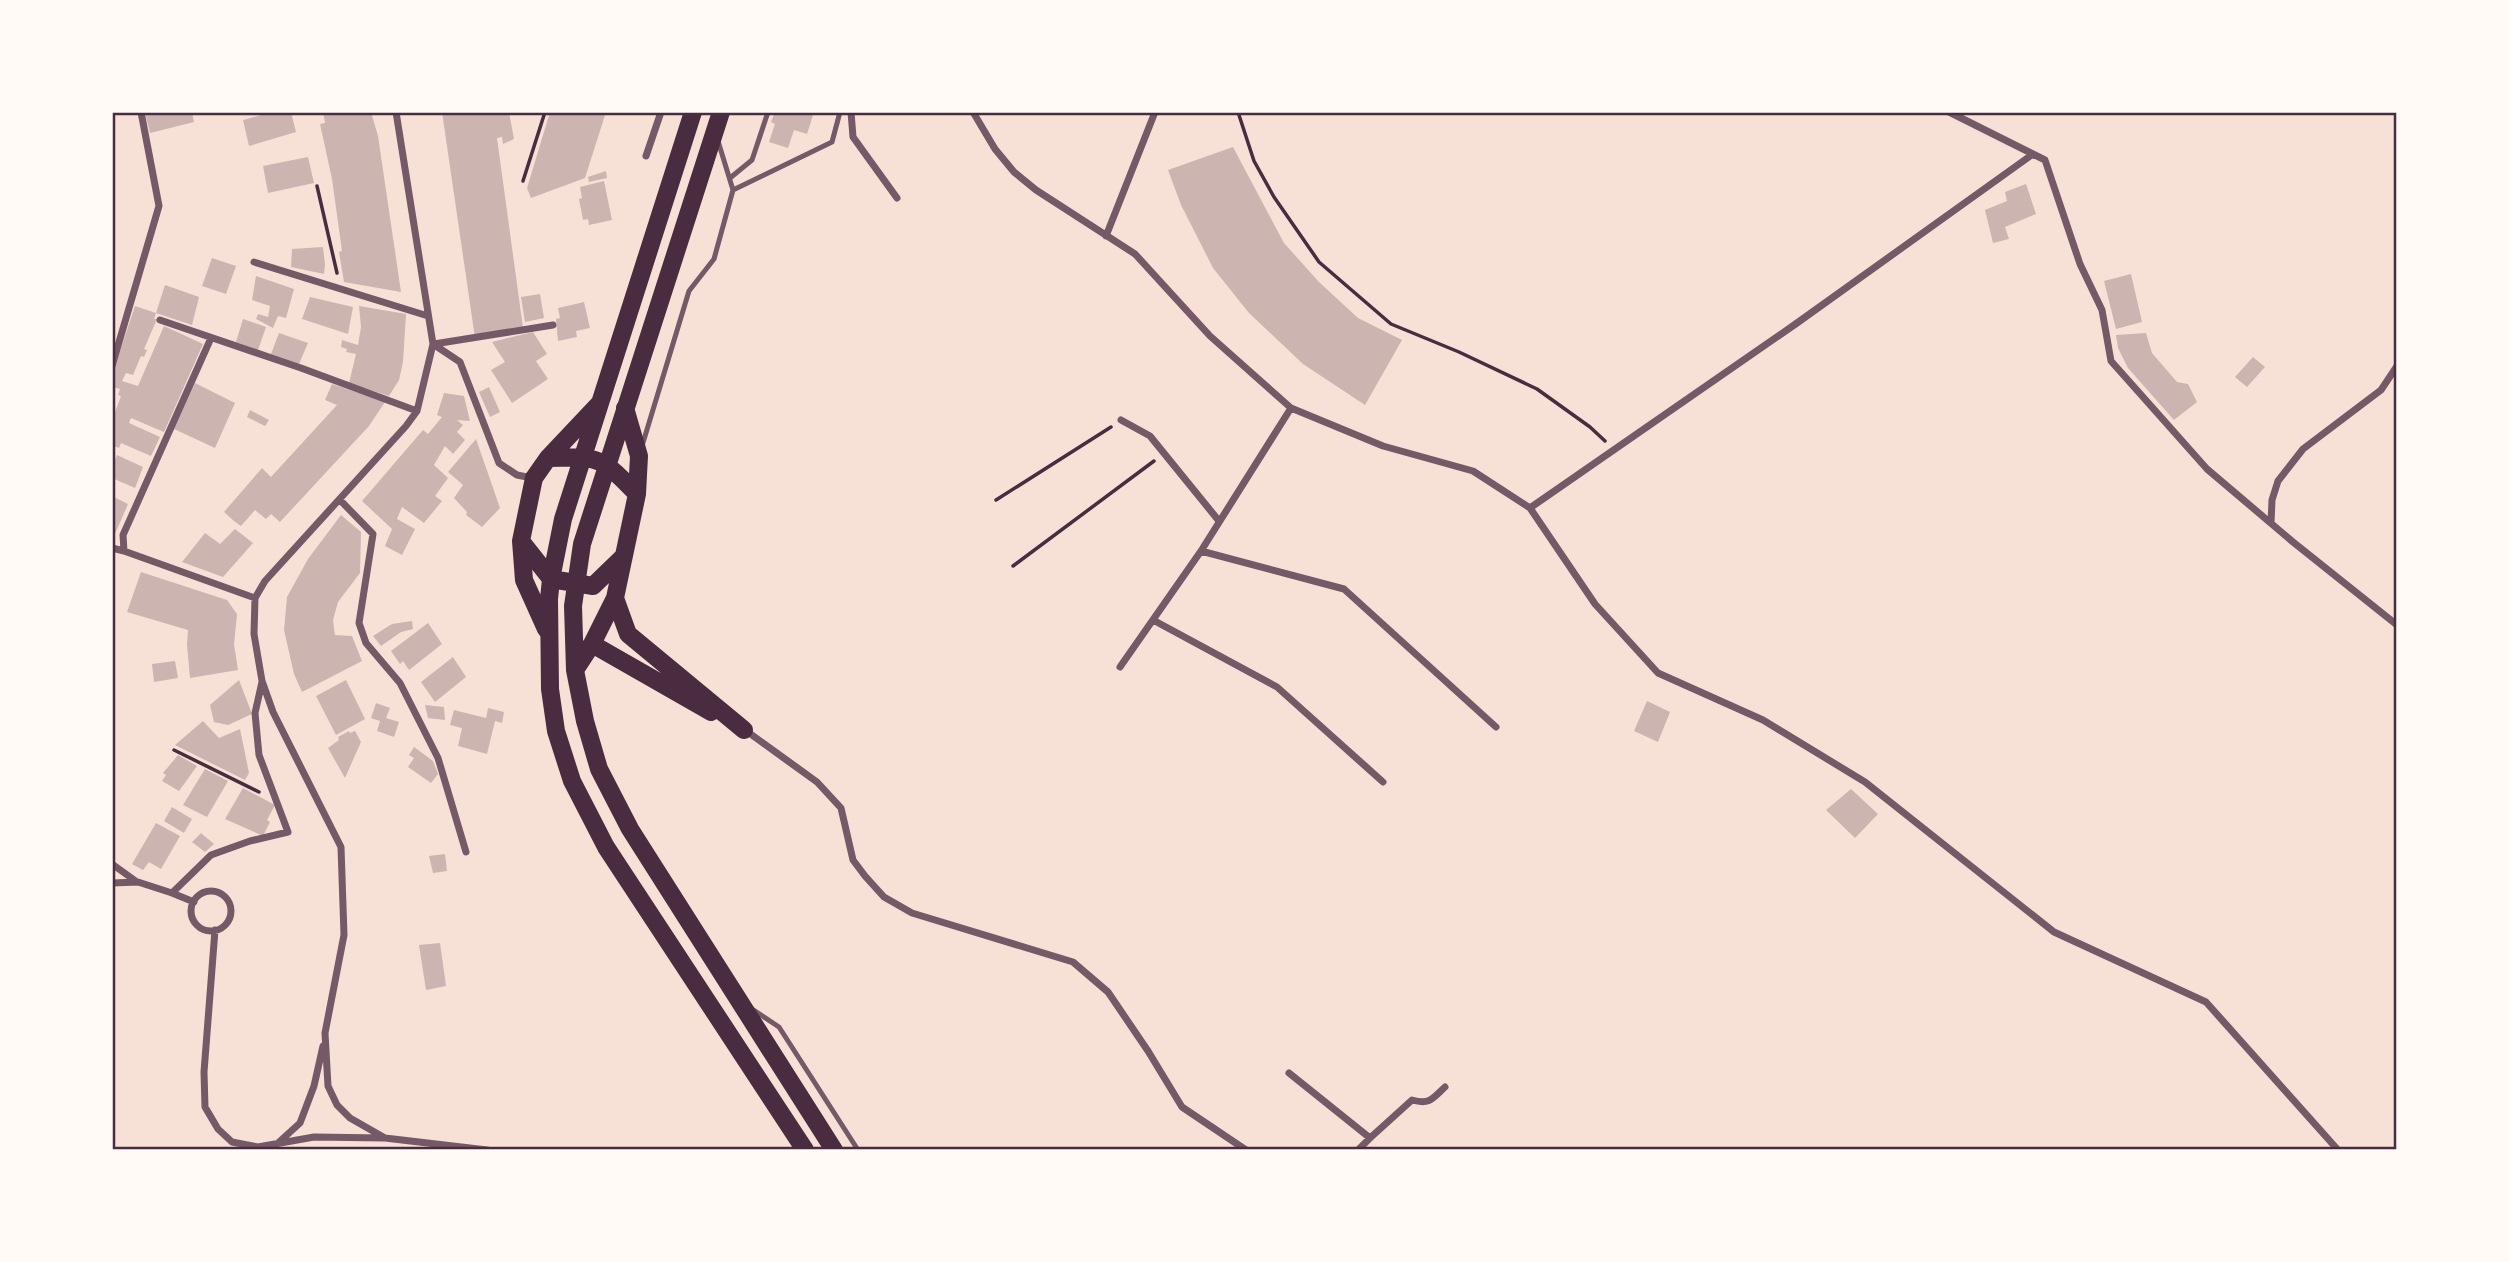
<svg xmlns="http://www.w3.org/2000/svg" width="2509" height="1262" font-family="'Fira Sans',sans-serif">
  <style>
    .building { fill: #ccb4b1 }
    .lines { fill: none; stroke-linecap: round; stroke-linejoin: round }
    .path { stroke: #4a2c40; stroke-width: 3.5 }
    .service { stroke: #755966; stroke-width: 5 }
    .minor { stroke: #755966; stroke-width: 7 }
    .primary { stroke: #4a2c40; stroke-width: 18 }
    .neatline { fill: none; stroke: #4a2c40; stroke-width: 2.5 }
  </style>
  <rect width="100%" height="100%" fill="#f7e1d7"/>
  <!-- building -->
  <path class="building" d="M149,112H192L194,122L150,133L145,113Z
    M273,112H291L296,132L249,146L243,120Z
    M323,112H371L378,136L401,292L344,282L339,252L342,251L332,179L320,124L325,123Z
    M442,112H493L494,115L509,112L514,139L503,144L502,137L497,138L523,328L475,338Z
    M550,112H606L585,178L531,198L527,188Z
    M775,112H814L807,134L794,130L788,148L769,142L775,124L771,122Z
    M1233,147L1284,243L1319,282L1358,318L1402,340L1365,405L1303,364L1249,313L1213,268L1181,205L1168,170Z
    M308,157L314,183L268,193L263,166Z
    M606,171L607,178L589,182L588,177Z
    M604,181L612,220L589,225L588,219L583,220L579,199L582,198L580,187Z
    M2026,184L2036,214L2005,227L2009,239L1993,243L1985,210L2007,201L2005,192Z
    M323,247L325,264L324,274L291,267L292,249Z
    M212,258L236,266L226,294L202,286Z
    M2131,274L2142,322L2116,329L2104,281Z
    M256,276L294,289L286,318L278,316L273,328L256,319L258,314L268,317L270,306L252,300Z
    M165,285L199,297L192,325L156,313L154,319H157L144,349L147,350L144,357L141,356L133,375L126,373L122,381L138,386L164,326L203,344L164,432L131,418L129,423L160,437L151,456L121,443L119,448L112,445V420L121,396L118,395L120,389L112,387V375L135,306L156,313Z
    M540,294L544,318L525,322L521,297Z
    M310,297L353,307L348,334L302,319Z
    M584,302L590,328L576,331L577,337L558,341L556,319L560,318L558,308Z
    M359,306L406,314L403,362L399,380L389,396L349,383L356,354L346,352L347,349L341,347L342,340L358,345L361,327Z
    M243,319L266,327L258,350L236,342Z
    M533,332L547,354L536,361L548,379L512,403L491,370L505,362L492,342Z
    M279,333L308,343L299,364L271,354Z
    M2146,333L2152,353L2177,382L2188,384L2197,402L2174,420L2128,368L2118,348L2116,335Z
    M2253,357L2265,367L2247,387L2235,377Z
    M195,383L235,403L215,448L174,429Z
    M332,384L385,402L369,426L280,522L271,514L266,519L255,510L241,526L234,521L224,512L262,468L271,477L337,405L325,400Z
    M489,387L500,412L490,417L479,392Z
    M444,393L464,396L470,421L457,420L463,425L457,432L465,440L453,454L445,446L434,465L448,478L435,496L442,501L424,523L402,507L397,519L415,529L402,555L385,546L392,529L362,501L423,430L428,434L442,417L437,415Z
    M250,410L269,420L265,426L247,417Z
    M476,439L500,508L482,527L466,515L467,512L454,498L463,485L448,472Z
    M117,455L143,467L135,488L112,478V467Z
    M112,496L128,504L112,541Z
    M341,515L361,532L360,573L338,602L333,620L335,635L352,636L362,661L302,692L294,674L284,630L287,597L308,559Z
    M235,529L253,543L223,577L182,562L205,533L220,544Z
    M141,572L227,600L237,614L234,644L238,670L190,678L187,645L188,630L127,612Z
    M412,621L413,629L401,632L381,646L373,636L392,624Z
    M428,623L442,644L409,670L403,661L400,664L391,651Z
    M453,657L466,677L435,702L421,682Z
    M175,661L178,678L154,682L152,664Z
    M239,680L252,714L228,725L214,722L210,705Z
    M346,680L365,719L336,735L316,696Z
    M1647,701L1670,712L1658,742L1634,731Z
    M376,703L390,708L386,718L399,722L394,737L377,731L380,721L371,718Z
    M425,705L444,707L445,720L428,718Z
    M488,708L504,712L502,723L495,721L487,754L458,746L462,728L450,725L454,710L486,718Z
    M203,721L219,738L240,729L249,773L245,780L175,745Z
    M349,731L350,733L355,731L361,742L345,778L328,748L339,740L338,737Z
    M414,747L433,761L438,774L431,783L408,767L414,758L409,755Z
    M178,755L197,766L179,791L162,781L166,775L163,773Z
    M205,769L228,781L207,817L183,805Z
    M243,788L275,805L267,820L270,822L263,836L225,819Z
    M1851,789L1878,814L1855,838L1826,810Z
    M172,807L192,819L184,833L164,821Z
    M156,823L180,836L161,869L149,862L143,870L132,864Z
    M201,833L214,844L205,852L192,842Z
    M445,854L447,871L433,873L429,856Z
    M440,943L446,986L426,990L419,945Z"/>
  <g class="lines">
    <!-- path -->
    <path class="path" d="M1238,112L1254,161L1274,197L1319,262L1391,324L1459,352L1537,389L1590,427L1605,441
      M523,181L545,112
      M317,186L337,273
      M996,500L1111,427
      M1013,566L1154,461
      M174,750L259,792"/>
    <!-- service -->
    <path class="service" d="M730,178L752,160L768,112
      M733,190L832,142L840,112
      M642,446L689,291L714,259L733,190L718,141
      M752,1009L779,1027L858,1150"/>
    <!-- minor -->
    <path class="minor" d="M396,112L433,344L417,411L406,426L265,581L255,598L254,634L262,681L273,712L341,847L344,935L325,1033L328,1086L337,1105L350,1118L385,1138L487,1150
      M851,112L853,137L897,198
      M973,112L995,149L1014,172L1036,190L1135,254L1210,336L1291,408L1383,446L1473,471L1530,508L1595,604L1658,673L1763,720L1865,782L2054,932L2206,1002L2338,1150
      M1949,112L2045,160L2080,264L2102,310L2111,361L2207,469L2293,542L2397,625
      M646,156L661,112
      M1106,236L1155,112
      M254,262L428,316
      M160,320L301,368L417,411
      M211,338L123,535L124,551L255,598
      M433,344L460,362L499,463L517,475L532,478
      M434,344L553,325
      M112,366L159,206L141,112
      M1121,420L1150,436L1219,521
      M340,500L373,534L359,623L366,643L400,683L438,758L466,852
      M1530,508L1797,323L2033,154
      M2271,523L2272,500L2278,481L2303,449L2381,390L2397,366
      M112,548L124,551
      M1201,551L1344,589L1496,727
      M1153,620L1277,687L1383,782
      M1120,667L1201,551L1291,408
      M745,730L817,782L841,808L853,860L865,876L884,897L912,913L1073,962L1108,992L1148,1051L1182,1107L1246,1150
      M112,864L137,882
      M112,883L138,882L172,893L211,855L250,841L288,832L259,755L255,713L262,682
      M191 911a20 20 0 1 1 40 0a20 20 0 1 1-40 0Z
      M172,893L194,902
      M215,930L204,1072L205,1107L218,1129L232,1142L258,1147L314,1137L383,1138
      M1289,1073L1370,1138L1358,1150
      M1370,1138L1412,1100C1430,1105 1432,1099 1445,1087
      M278,1143L300,1123L314,1086L323,1046"/>
    <!-- primary -->
    <path class="primary" d="M693,112L563,519L551,579L549,599L550,689L556,731L572,781L606,847L805,1150
      M721,112L582,544L573,606L575,670L585,721L599,769L630,829L834,1150
      M548,458C600,456 601,457 637,494
      M521,541L551,579L593,586L623,557
      M615,598L628,634L744,730
      M546,629L524,580L521,541L534,478L548,458L599,404
      M592,644L711,712
      M575,670L592,644L615,598L637,494L639,456L625,408"/>
  </g>
  <!-- border -->
  <rect width="2509" height="1262" fill="none" stroke="#fffaf5" stroke-width="228"/>
  <rect x="114" y="114" width="2281" height="1034" class="neatline"/>
</svg>
